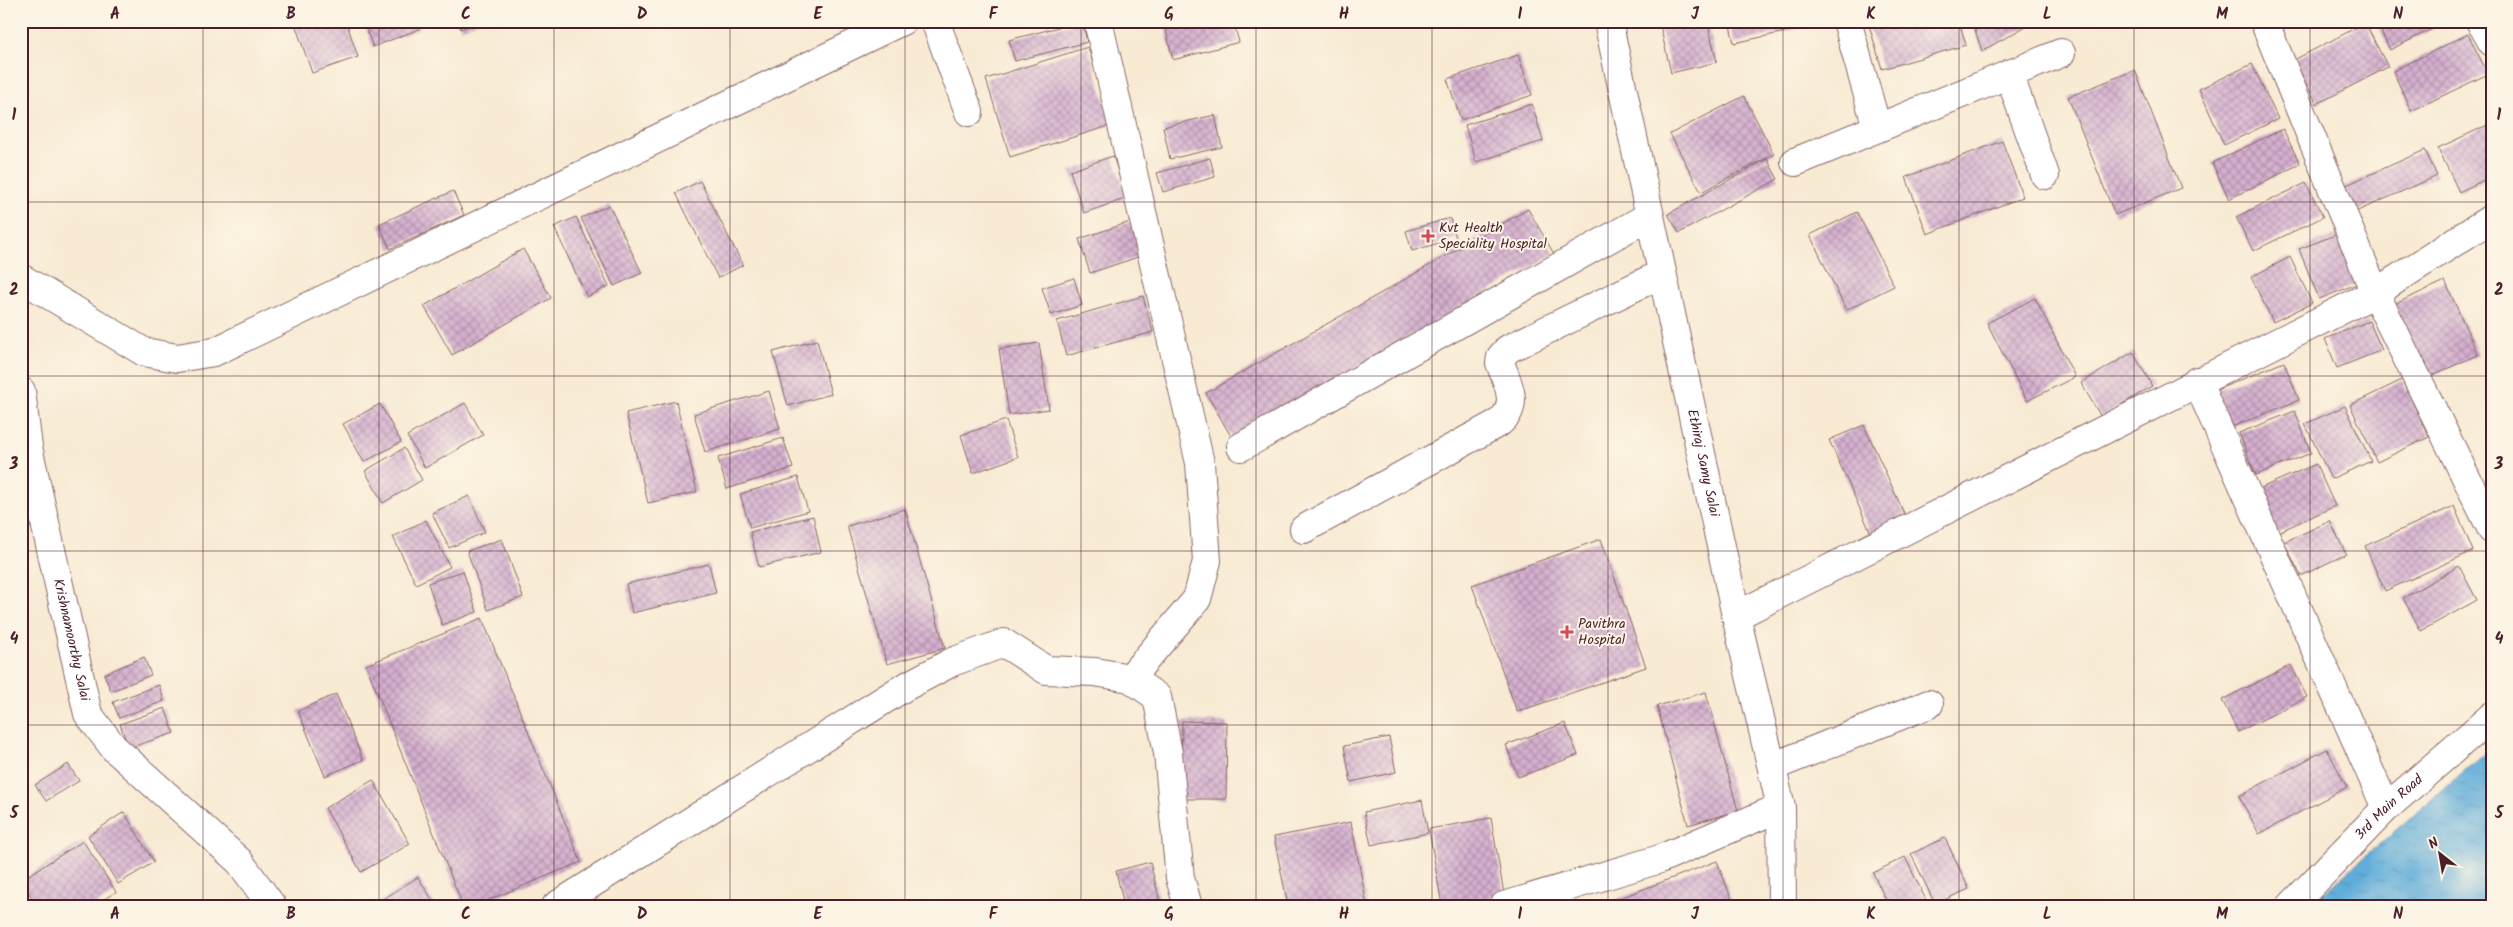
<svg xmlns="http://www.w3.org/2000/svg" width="2513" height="927" font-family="Kalam,sans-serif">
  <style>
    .water { fill: url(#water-ripples); stroke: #556682 }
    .building { fill: url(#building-cross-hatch) }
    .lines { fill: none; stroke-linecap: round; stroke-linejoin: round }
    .minor-casing { stroke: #876666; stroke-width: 30 }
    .major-casing { stroke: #876666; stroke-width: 30 }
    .minor { stroke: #fff; stroke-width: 28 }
    .major { stroke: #fff; stroke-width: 28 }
    .grid { fill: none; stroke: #4a1f2b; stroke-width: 1; stroke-opacity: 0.55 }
    .poi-dot { fill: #d1495b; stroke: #fcf5e5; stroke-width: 2 }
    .labels { text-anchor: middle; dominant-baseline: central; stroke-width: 4; stroke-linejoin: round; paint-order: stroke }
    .poi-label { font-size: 14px; fill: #4a1f2b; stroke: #fcf5e5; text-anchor: start }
    .street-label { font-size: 14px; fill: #4a1f2b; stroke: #fcf5e5 }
    .neatline { fill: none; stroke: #4a1f2b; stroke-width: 2 }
    .grid-label { font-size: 16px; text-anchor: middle; font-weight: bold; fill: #4a1f2b }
  </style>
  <defs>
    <pattern id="water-ripples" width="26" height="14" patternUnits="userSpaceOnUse" patternTransform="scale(1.25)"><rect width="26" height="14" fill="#60add9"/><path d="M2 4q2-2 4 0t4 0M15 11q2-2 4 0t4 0" fill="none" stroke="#518cb0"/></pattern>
    <pattern id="building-cross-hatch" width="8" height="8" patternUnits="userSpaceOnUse" patternTransform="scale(1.25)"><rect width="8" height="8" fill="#d5b0d0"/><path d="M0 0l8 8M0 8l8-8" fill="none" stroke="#af8fa9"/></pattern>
  </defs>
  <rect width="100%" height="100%" fill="#fcf5e5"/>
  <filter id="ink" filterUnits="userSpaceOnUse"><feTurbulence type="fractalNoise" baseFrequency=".02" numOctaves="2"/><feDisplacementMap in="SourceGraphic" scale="10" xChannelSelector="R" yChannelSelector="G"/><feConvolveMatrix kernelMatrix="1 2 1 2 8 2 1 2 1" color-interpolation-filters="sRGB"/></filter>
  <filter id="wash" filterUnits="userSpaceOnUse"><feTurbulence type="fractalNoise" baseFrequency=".0096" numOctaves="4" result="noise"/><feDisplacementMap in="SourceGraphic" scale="20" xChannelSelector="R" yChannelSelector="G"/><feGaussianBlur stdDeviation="1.12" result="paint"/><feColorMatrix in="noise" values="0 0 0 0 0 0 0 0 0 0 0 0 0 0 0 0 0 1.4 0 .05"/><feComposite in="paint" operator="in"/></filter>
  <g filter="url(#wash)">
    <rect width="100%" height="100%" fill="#f8ead3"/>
    <!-- water -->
    <path class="water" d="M2492,747V906H2308Z"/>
    <g id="blocks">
      <!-- building -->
      <path class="building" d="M294,21H346L358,57L312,73Z
        M363,21H416L419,29L373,47Z
        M457,21H480L461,29Z
        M1082,21L1087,42L1015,61L1009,40Z
        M1183,21H1233L1239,42L1173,60L1165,26Z
        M1659,21H1707L1717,62L1671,73Z
        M1729,21H1807L1808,27L1734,43Z
        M1882,21H1959L1966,45L1882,69L1869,25Z
        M1972,21H2035L1982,51Z
        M2376,21H2441L2442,24L2390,50Z
        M2365,23L2388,67L2317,104L2294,60Z
        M2468,34L2488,74L2411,111L2393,71Z
        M1088,47L1112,125L1010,157L986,79Z
        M1518,55L1532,95L1461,120L1447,79Z
        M21,62L30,87L21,90Z
        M2252,64L2278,119L2224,145L2199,89Z
        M2135,70L2181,188L2115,215L2068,97Z
        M1744,96L1774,154L1701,192L1670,134Z
        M1532,104L1543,141L1476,162L1465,125Z
        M1215,115L1222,147L1170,159L1163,127Z
        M2492,123V176L2459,192L2438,148Z
        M2283,129L2300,164L2229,199L2212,163Z
        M2002,141L2023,197L1927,234L1906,177Z
        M2425,150L2437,176L2353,213L2342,187Z
        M1113,156L1127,198L1084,213L1070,171Z
        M1210,158L1215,177L1163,192L1157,173Z
        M1767,159L1778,179L1679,233L1668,214Z
        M700,181L743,265L718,278L676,193Z
        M2306,183L2323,217L2253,251L2236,217Z
        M453,191L464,215L390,249L379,224Z
        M609,205L642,273L614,286L581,218Z
        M1528,209L1554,254L1232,438L1206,393Z
        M1857,212L1894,286L1846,310L1810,235Z
        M576,217L609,286L587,297L554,227Z
        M1450,218L1456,238L1412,251L1406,231Z
        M1133,221L1144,255L1090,273L1079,239Z
        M2343,232L2362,282L2319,299L2299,249Z
        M523,249L551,298L452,355L424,306Z
        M2290,257L2312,303L2273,322L2251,277Z
        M1074,278L1082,305L1051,315L1042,288Z
        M2445,281L2478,355L2428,377L2395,304Z
        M1143,296L1153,332L1066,356L1057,321Z
        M2035,298L2075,377L2027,401L1987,323Z
        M2369,321L2382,350L2337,368L2325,339Z
        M817,340L831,394L788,406L773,352Z
        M1039,343L1049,409L1009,415L999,349Z
        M2133,352L2152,386L2101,417L2081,383Z
        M2284,362L2299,400L2229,428L2214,391Z
        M2402,380L2429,437L2377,462L2350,405Z
        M769,391L780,429L705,452L694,414Z
        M676,401L697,492L648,503L626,413Z
        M465,403L483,435L425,468L407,436Z
        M380,404L401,442L364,462L343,424Z
        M2345,406L2371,461L2331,479L2305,424Z
        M2295,411L2311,453L2256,475L2239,433Z
        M1006,420L1018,457L973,473L961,435Z
        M1864,425L1909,524L1874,540L1829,440Z
        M783,438L793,468L727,489L718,458Z
        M404,448L422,480L383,503L365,471Z
        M2316,464L2335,506L2276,533L2256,490Z
        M798,477L808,511L750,528L740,494Z
        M21,493L31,527L21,529Z
        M469,496L485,532L449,548L432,513Z
        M2454,506L2473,551L2385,591L2365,546Z
        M905,509L945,648L887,664L847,526Z
        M813,516L821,552L759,567L750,532Z
        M426,520L450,567L416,584L393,537Z
        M2330,521L2346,554L2301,576L2284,542Z
        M502,539L523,597L488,610L467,551Z
        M1601,539L1646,667L1517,712L1472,585Z
        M709,564L716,593L632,613L626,584Z
        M2459,566L2477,600L2421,631L2403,598Z
        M463,571L477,612L442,625L428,583Z
        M482,618L581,862L474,906H463L366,665Z
        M144,657L151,675L111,691L104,674Z
        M2291,665L2307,697L2238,732L2222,700Z
        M159,685L164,701L119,718L113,702Z
        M1706,692L1738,811L1688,825L1657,706Z
        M336,694L363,760L325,776L298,711Z
        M165,708L174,733L129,748L120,724Z
        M1182,721L1227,722L1226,799H1181Z
        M1565,723L1578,755L1518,777L1506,745Z
        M1389,737L1396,772L1351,782L1344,746Z
        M2327,749L2347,787L2259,834L2239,796Z
        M68,764L79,781L46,801L35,785Z
        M373,780L410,844L361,872L325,808Z
        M1422,800L1428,833L1371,845L1364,812Z
        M124,812L154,862L118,884L88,836Z
        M1491,818L1505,900L1470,906H1442L1429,829Z
        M1351,822L1367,906H1288L1274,837Z
        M1945,838L1969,889L1935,904L1911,854Z
        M83,841L116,892L93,906H37L21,880Z
        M1905,857L1929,906H1889L1873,873Z
        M1717,861L1734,906H1599Z
        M1150,862L1161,906H1124L1116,871Z
        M418,877L436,906H372Z"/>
    </g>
  </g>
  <g filter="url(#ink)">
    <use href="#blocks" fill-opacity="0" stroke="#876666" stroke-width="1"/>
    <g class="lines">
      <defs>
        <g id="minor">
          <path d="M935,21L969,112"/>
          <path d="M1098,21L1200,463L1207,561L1197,599L1130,678"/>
          <path d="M1847,21L1877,128"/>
          <path d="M2264,21L2375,293L2492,530"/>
          <path d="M2480,21L2492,42"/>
          <path d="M2009,74L2045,175"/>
          <path d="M1795,162L2061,53"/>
          <path d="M21,278L144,352L177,358L214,352L902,21"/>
          <path d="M2197,381L2386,808"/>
          <path id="s1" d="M21,391L28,447L88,714L114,748L239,861L272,906"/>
          <path d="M1241,447L1649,216"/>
          <path d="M1304,529L1500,422C1520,405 1508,384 1500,363L1501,357L1508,349L1661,274"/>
          <path d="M1736,616L2375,293L2492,218"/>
          <path d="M1772,767L1929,704"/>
          <path d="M556,906L903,688L952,662L1004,643L1046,670L1095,672L1130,678L1157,697L1168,753L1180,878L1188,906"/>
          <path d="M1504,906L1660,859L1781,807"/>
          <path id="s2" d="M2291,906L2386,808L2492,716"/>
        </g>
        <g id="major">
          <path id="s3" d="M1608,21L1736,616L1781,807L1782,906"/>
        </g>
      </defs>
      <!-- minor casing -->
      <use href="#minor" class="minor-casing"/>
      <!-- major casing -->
      <use href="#major" class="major-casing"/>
      <!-- minor -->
      <use href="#minor" class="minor"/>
      <!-- major -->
      <use href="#major" class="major"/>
    </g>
  </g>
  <!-- grid -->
  <path class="grid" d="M203,21V906M379,21V906M554,21V906M730,21V906M905,21V906M1081,21V906M1256,21V906M1432,21V906M1608,21V906M1783,21V906M1959,21V906M2134,21V906M2310,21V906M21,202H2492M21,376H2492M21,551H2492M21,725H2492"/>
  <!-- markers -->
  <g class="poi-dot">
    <path d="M1425.5 228.5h5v5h5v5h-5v5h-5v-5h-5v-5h5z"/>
    <path d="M1564.5 624.5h5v5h5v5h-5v5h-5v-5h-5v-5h5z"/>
  </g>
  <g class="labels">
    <!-- poi labels -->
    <g class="poi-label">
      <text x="1439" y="228">Kvt Health<tspan x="1439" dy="16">Speciality Hospital</tspan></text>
      <text x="1578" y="624">Pavithra<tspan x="1578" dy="16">Hospital</tspan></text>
    </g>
    <!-- street labels -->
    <g class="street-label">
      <text stroke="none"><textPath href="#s3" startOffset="452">Ethiraj Samy Salai</textPath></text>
      <text stroke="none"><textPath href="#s1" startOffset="254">Krishnamoorthy Salai</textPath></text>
      <text stroke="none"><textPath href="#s2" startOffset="139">3rd Main Road</textPath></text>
    </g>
  </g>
  <!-- margin -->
  <rect width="2513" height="927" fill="none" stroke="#fcf5e5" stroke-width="55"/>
  <!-- north arrow -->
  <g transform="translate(2440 854) rotate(329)" stroke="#fcf5e5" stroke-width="4" paint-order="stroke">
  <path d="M0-4L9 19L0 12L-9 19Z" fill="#4a1f2b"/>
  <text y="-8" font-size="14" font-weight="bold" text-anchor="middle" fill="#4a1f2b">N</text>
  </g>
  <rect x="28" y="28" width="2458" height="872" class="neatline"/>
  <g class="grid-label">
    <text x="115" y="19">A</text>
    <text x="291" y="19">B</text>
    <text x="466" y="19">C</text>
    <text x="642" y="19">D</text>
    <text x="818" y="19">E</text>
    <text x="993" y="19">F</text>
    <text x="1169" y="19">G</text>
    <text x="1344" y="19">H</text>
    <text x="1520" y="19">I</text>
    <text x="1695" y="19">J</text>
    <text x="1871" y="19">K</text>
    <text x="2047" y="19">L</text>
    <text x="2222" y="19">M</text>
    <text x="2398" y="19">N</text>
    <text x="14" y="120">1</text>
    <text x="2499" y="120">1</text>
    <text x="14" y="295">2</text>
    <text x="2499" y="295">2</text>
    <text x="14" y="469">3</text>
    <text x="2499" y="469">3</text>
    <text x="14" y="644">4</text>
    <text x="2499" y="644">4</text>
    <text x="14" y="818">5</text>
    <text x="2499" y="818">5</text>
    <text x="115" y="919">A</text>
    <text x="291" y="919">B</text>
    <text x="466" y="919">C</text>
    <text x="642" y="919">D</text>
    <text x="818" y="919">E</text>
    <text x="993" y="919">F</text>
    <text x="1169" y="919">G</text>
    <text x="1344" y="919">H</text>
    <text x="1520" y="919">I</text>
    <text x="1695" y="919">J</text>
    <text x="1871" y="919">K</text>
    <text x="2047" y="919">L</text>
    <text x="2222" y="919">M</text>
    <text x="2398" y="919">N</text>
  </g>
</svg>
